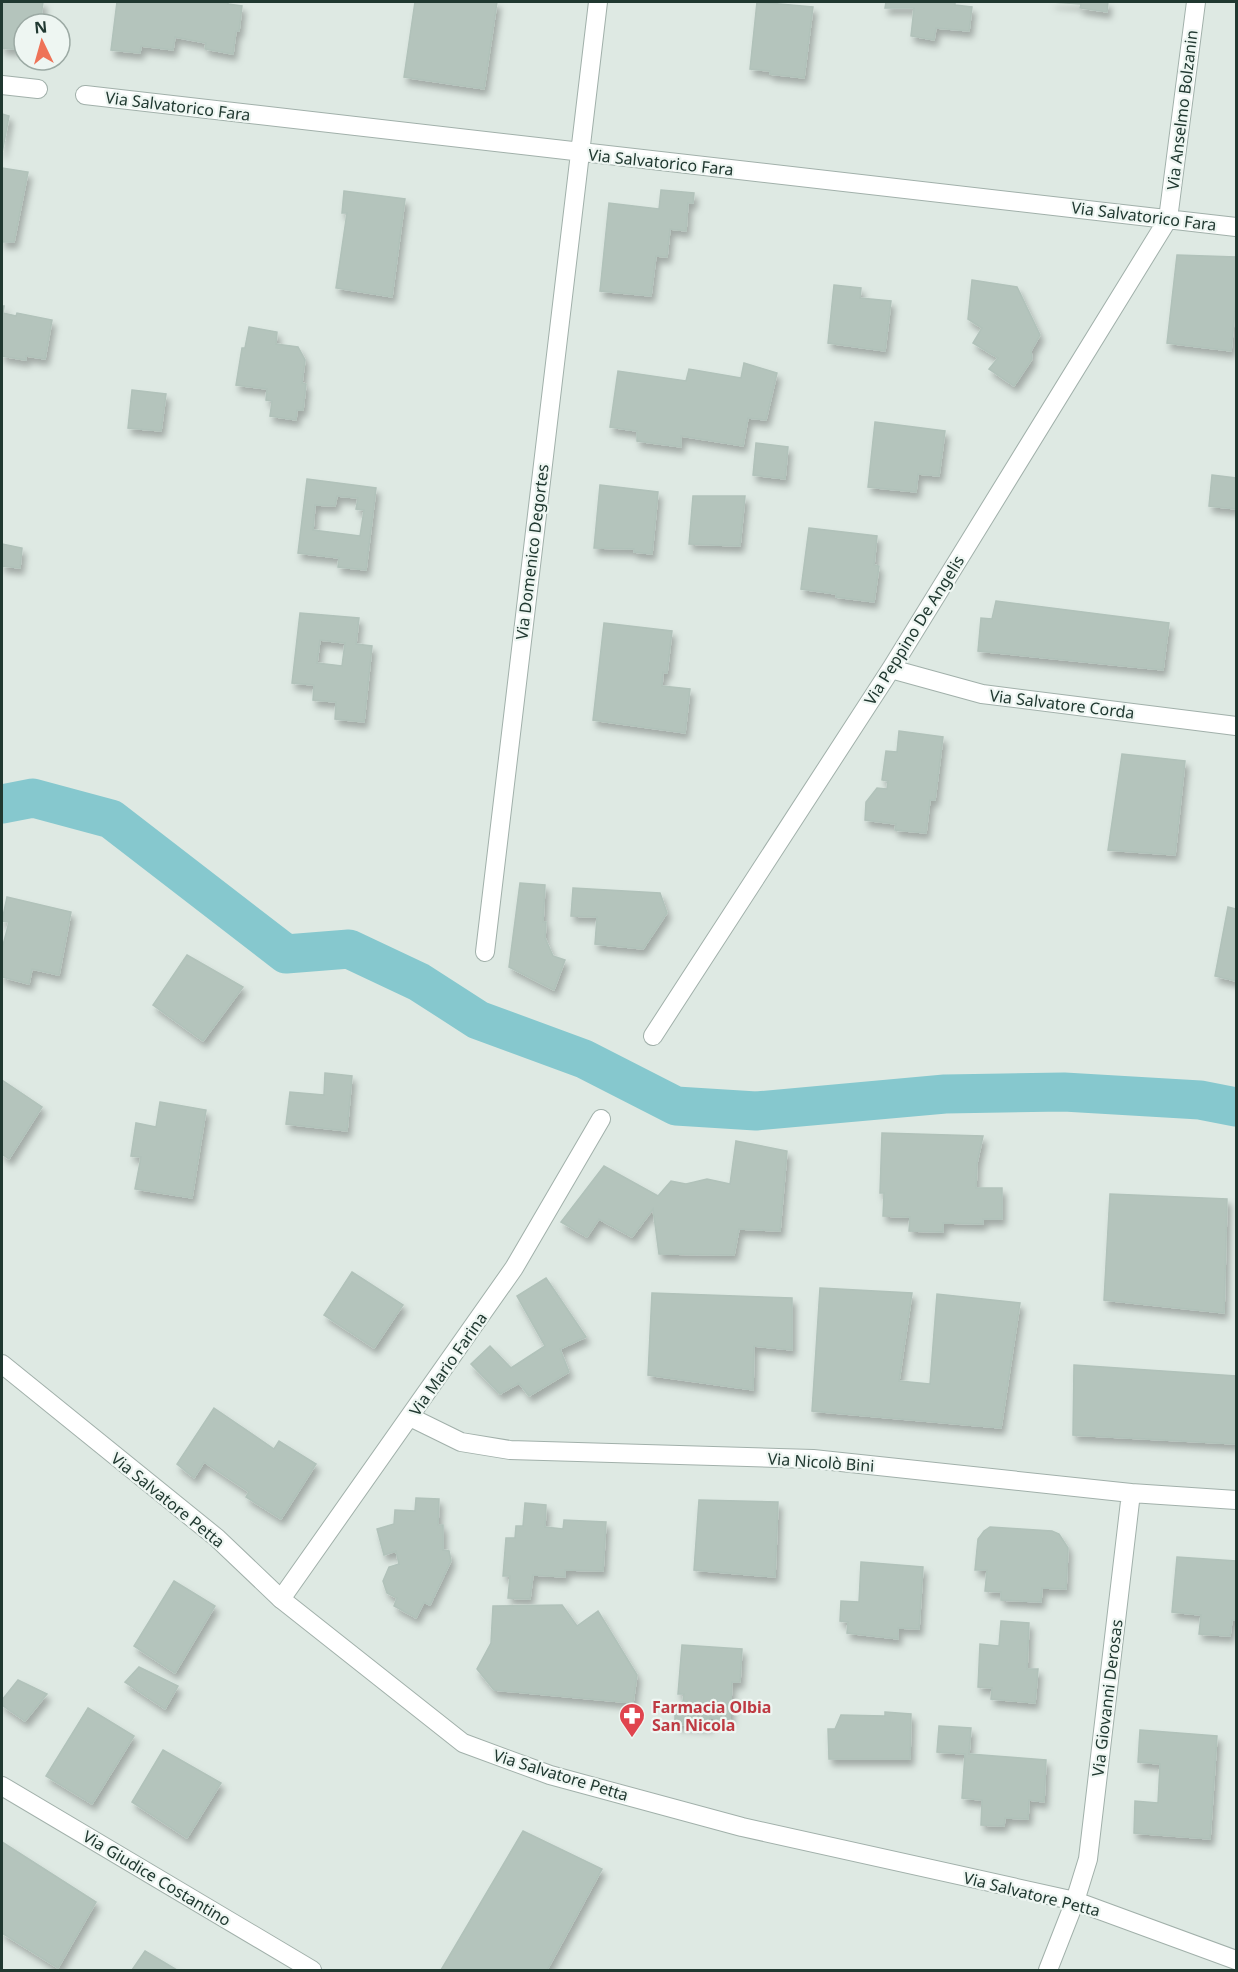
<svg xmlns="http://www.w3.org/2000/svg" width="1238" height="1972" font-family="'Noto Sans',sans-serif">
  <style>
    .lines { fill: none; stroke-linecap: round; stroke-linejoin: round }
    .canal { stroke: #86c8ce; stroke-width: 39 }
    .building { fill: #b4c4bc; stroke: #b1c2ba; stroke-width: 1.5; fill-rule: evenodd; filter: url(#shadow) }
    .minor-casing { stroke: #a1b0aa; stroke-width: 20 }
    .tertiary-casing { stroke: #a1b0aa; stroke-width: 20 }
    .minor { stroke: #fff; stroke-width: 18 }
    .tertiary { stroke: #fff; stroke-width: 18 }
    .labels { text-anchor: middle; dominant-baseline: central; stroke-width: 4.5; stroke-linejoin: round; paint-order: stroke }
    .street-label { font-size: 16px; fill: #203830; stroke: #eef6f2 }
    .health-label { font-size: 16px; font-weight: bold; fill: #be3a42; stroke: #eef6f2; text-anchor: start }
  </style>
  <defs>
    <filter id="shadow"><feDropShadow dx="3.5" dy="6" stdDeviation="3" flood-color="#0004"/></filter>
  </defs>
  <rect width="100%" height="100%" fill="#dee9e3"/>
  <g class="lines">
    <!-- canal -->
    <path class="canal" d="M2,804L33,798L111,819L286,954L349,949L419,982L478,1020L584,1059L676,1106L756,1111L945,1094L1064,1092L1200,1100L1236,1107"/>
  </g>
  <!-- building -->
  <path class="building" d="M2,2H43L40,24H24V50L2,48Z
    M117,2H228V4L242,6L239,31H236L233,54L205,49L206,43L175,37L173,50L141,46L140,53L111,50Z
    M415,2H497L484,89L404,77Z
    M757,2L813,7L804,78L770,74V71L750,69Z
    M886,2H955V5L972,7L969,31L936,28L934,40L911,36L914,8H885Z
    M1051,2H1108L1107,12L1080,8L1081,4Z
    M2,114L9,116L2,153Z
    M2,168L28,172L14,242H2Z
    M661,190L694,193L693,203H688L686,231L670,229L667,257L656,256L651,296L600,291L609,203L659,209Z
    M344,191L405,199L392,297L336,288L347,213H342Z
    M1177,255L1236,257V299L1231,351L1167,343Z
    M972,280L1017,287L1040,335L1031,351L1032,359L1014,386L989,369L998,358L973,343L982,328L968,319Z
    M834,285L861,288L860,298L891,301L885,351L828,343Z
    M2,306H4L3,313L16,316L17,313L52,320L45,359L26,356V360L2,356Z
    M249,327L277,332L276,344L298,347L305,360L302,383L306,384L303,410H297L296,420L270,416L272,401L266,400L267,389L236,385L242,348H245Z
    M744,363L777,373L766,420L748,418L743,446L681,436V447L637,441V431L610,427L618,371L686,381L689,369L741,378Z
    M132,390L166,394L161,431L128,428Z
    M875,422L945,431L939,476L918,474L916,492L868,487Z
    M756,443L788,447L785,479L753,475Z
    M1212,475L1236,478V509L1209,506Z
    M307,479L376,488L366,570L338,567L339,558L298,553ZM337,496L358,498L356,509L364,510L360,536L313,530L315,505L335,506Z
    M600,485L658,492L652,554L634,552V549L594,548Z
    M693,496H745L740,546L689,544Z
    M809,528L877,536L874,565L879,566L874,602L836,597V594L801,589Z
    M2,544L22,548L20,568L2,566Z
    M996,601L1169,623L1163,670L978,651L981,618L992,619Z
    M300,613L359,618L356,644L372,646L364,722L335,719L336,702L313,700L314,685L292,683ZM320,640L345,643L342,666L317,663Z
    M604,623L672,631L667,673L663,672L662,686L690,689L685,733L593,720Z
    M899,731L943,737L935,800H930L926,833L895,830L896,824L865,820L866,802L877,788L887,789L888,781L882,780L886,751L897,752Z
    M1122,754L1185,761L1175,855L1108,850Z
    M520,883L545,885L543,922H546L545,938L553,956L565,960L554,990L509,967Z
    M573,888L660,893L667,913L643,949L595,944L597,917L571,916Z
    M7,897L71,912L59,975L32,969L29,984L2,977V949L9,922L2,921Z
    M1228,907L1236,909V981L1215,976Z
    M187,955L243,987L203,1041L153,1005Z
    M325,1073L352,1076L347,1131L286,1124L290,1092L324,1095Z
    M2,1080L42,1107L9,1159L2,1154Z
    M160,1102L206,1110L192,1198L135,1189L141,1157L131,1156L136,1123L156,1127Z
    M882,1133L983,1136L977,1163L976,1188H1002V1219H983V1224L943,1223V1232L909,1231L910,1217L883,1216L884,1193H880Z
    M736,1141L787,1151L780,1231L739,1229L734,1255L659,1254L653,1209L632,1237L599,1219L587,1237L561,1222L604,1166L658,1196L671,1181L686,1184L707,1179L730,1184Z
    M1110,1194L1227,1199L1224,1313L1104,1300Z
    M352,1272L403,1305L374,1348L324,1315Z
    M546,1278L586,1337L560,1349L569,1372L529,1396L519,1383L500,1394L471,1364L490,1346L511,1368L545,1346L517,1296Z
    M820,1288L912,1293L899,1381L930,1384L937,1294L1020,1303L1001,1428L812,1411Z
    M652,1293L792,1298V1350L754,1346L753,1390L648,1375Z
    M1074,1365L1236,1376V1444L1073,1435Z
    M214,1408L274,1449L279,1441L316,1464L281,1519L246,1497L249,1492L204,1462L194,1478L177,1464Z
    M416,1498L439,1499L438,1525H443V1550L449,1551L451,1561L430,1605L424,1602L416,1618L394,1606L397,1598L387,1593L383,1581L389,1567L399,1564L396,1551L384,1555L377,1529L394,1524L395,1510L415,1511Z
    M699,1500L778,1502L775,1577L694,1570Z
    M525,1503L546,1505L545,1527L563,1529L564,1520L606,1522L603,1571L565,1570V1577L533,1575L530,1599L508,1598L510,1576H503L506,1538H515L516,1526H523Z
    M990,1527L1052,1531L1059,1534L1068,1548L1066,1589L1042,1588L1041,1602L1001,1600V1592L985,1591L987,1570H975L978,1539L984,1531Z
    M1177,1557L1236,1561V1620H1232L1230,1636L1199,1634L1201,1615L1172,1612Z
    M861,1562L923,1567L919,1629L898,1628V1639L847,1633L848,1622L840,1621L841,1601L859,1602Z
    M174,1581L215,1606L175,1673L134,1646Z
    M562,1605L577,1626L598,1611L637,1675L633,1703L494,1690L477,1669L491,1643L493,1606Z
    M1001,1621L1029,1623L1027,1669H1038L1035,1703L991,1699L992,1688L978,1687L980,1644L999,1646Z
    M682,1645L742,1649L740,1682H732L730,1720L710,1718L709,1726L675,1724V1709H682L684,1694H678Z
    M139,1667L178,1686L165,1709L125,1682Z
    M18,1680L47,1694L25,1721L2,1705V1700Z
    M88,1708L134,1736L92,1804L46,1776Z
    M885,1712L911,1714L910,1759H829L828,1729H835L841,1715L885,1716Z
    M939,1726L971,1728L969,1754L1046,1760L1044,1802L1029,1800L1028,1819L1005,1818L1004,1826L981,1825L982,1800L962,1798L965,1754L937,1752Z
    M1140,1730L1217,1736L1210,1839L1134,1833L1135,1801L1158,1803L1160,1764L1138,1762Z
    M163,1750L221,1783L187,1838L132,1802Z
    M523,1831L602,1869L547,1970H441Z
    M2,1842L96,1902L58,1968L2,1933Z
    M145,1951L177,1970H132Z"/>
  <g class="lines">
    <defs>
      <path id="minor" d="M2,85L38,89
        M85,95L1236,227
        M891,669L982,694L1236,726
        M485,952L598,2
        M653,1036L891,669L1168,219L1196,2
        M410,1417L461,1442L510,1450L813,1459L1131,1493L1236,1500
        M281,1599L514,1268L601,1119
        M2,1786L312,1970
        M1048,1970L1075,1901L1088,1859L1131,1493"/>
      <path id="tertiary" d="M2,1364L217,1538L281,1599L463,1743L550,1775L742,1827L1075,1901L1236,1960"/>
    </defs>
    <!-- minor casing -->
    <use href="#minor" class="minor-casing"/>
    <!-- tertiary casing -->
    <use href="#tertiary" class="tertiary-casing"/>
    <!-- minor -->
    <use href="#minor" class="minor"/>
    <!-- tertiary -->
    <use href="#tertiary" class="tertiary"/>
  </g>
  <!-- icons -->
  <defs>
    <symbol id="pharmacy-pin" viewBox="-11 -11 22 30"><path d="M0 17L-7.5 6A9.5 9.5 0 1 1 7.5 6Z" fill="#e0444e" stroke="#eef6f2"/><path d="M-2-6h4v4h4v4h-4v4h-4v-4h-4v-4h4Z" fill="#fff"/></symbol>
  </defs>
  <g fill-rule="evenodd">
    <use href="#pharmacy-pin" x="617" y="1701" width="30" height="40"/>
  </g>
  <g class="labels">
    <!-- street labels -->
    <g class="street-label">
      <text transform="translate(178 106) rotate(7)">Via Salvatorico Fara</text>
      <text transform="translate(1182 110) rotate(-83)">Via Anselmo Bolzanin</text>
      <text transform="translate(661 162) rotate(6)">Via Salvatorico Fara</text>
      <text transform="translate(1144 216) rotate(7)">Via Salvatorico Fara</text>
      <text transform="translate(532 552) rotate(-83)">Via Domenico Degortes</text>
      <text transform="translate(914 630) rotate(-58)">Via Peppino De Angelis</text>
      <text transform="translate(1062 704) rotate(7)">Via Salvatore Corda</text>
      <text transform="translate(448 1364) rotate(-55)">Via Mario Farina</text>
      <text transform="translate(821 1462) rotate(4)">Via Nicolò Bini</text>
      <text transform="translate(168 1500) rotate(39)">Via Salvatore Petta</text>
      <text transform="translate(1107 1698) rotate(-83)">Via Giovanni Derosas</text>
      <text transform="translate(561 1775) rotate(17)">Via Salvatore Petta</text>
      <text transform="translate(157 1878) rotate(31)">Via Giudice Costantino</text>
      <text transform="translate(1032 1894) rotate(14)">Via Salvatore Petta</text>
    </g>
    <!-- health labels -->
    <g class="health-label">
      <text x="652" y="1707">Farmacia Olbia<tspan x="652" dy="18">San Nicola</tspan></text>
    </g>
  </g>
  <!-- border -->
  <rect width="1238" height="1972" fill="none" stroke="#203830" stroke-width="6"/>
  <!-- north arrow -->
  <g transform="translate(42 42) rotate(355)"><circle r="28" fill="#eef6f2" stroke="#9caaa4" stroke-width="1.5"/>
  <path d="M0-4.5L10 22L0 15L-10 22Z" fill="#ee7257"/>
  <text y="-9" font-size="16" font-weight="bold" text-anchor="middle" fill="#203830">N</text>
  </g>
</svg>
